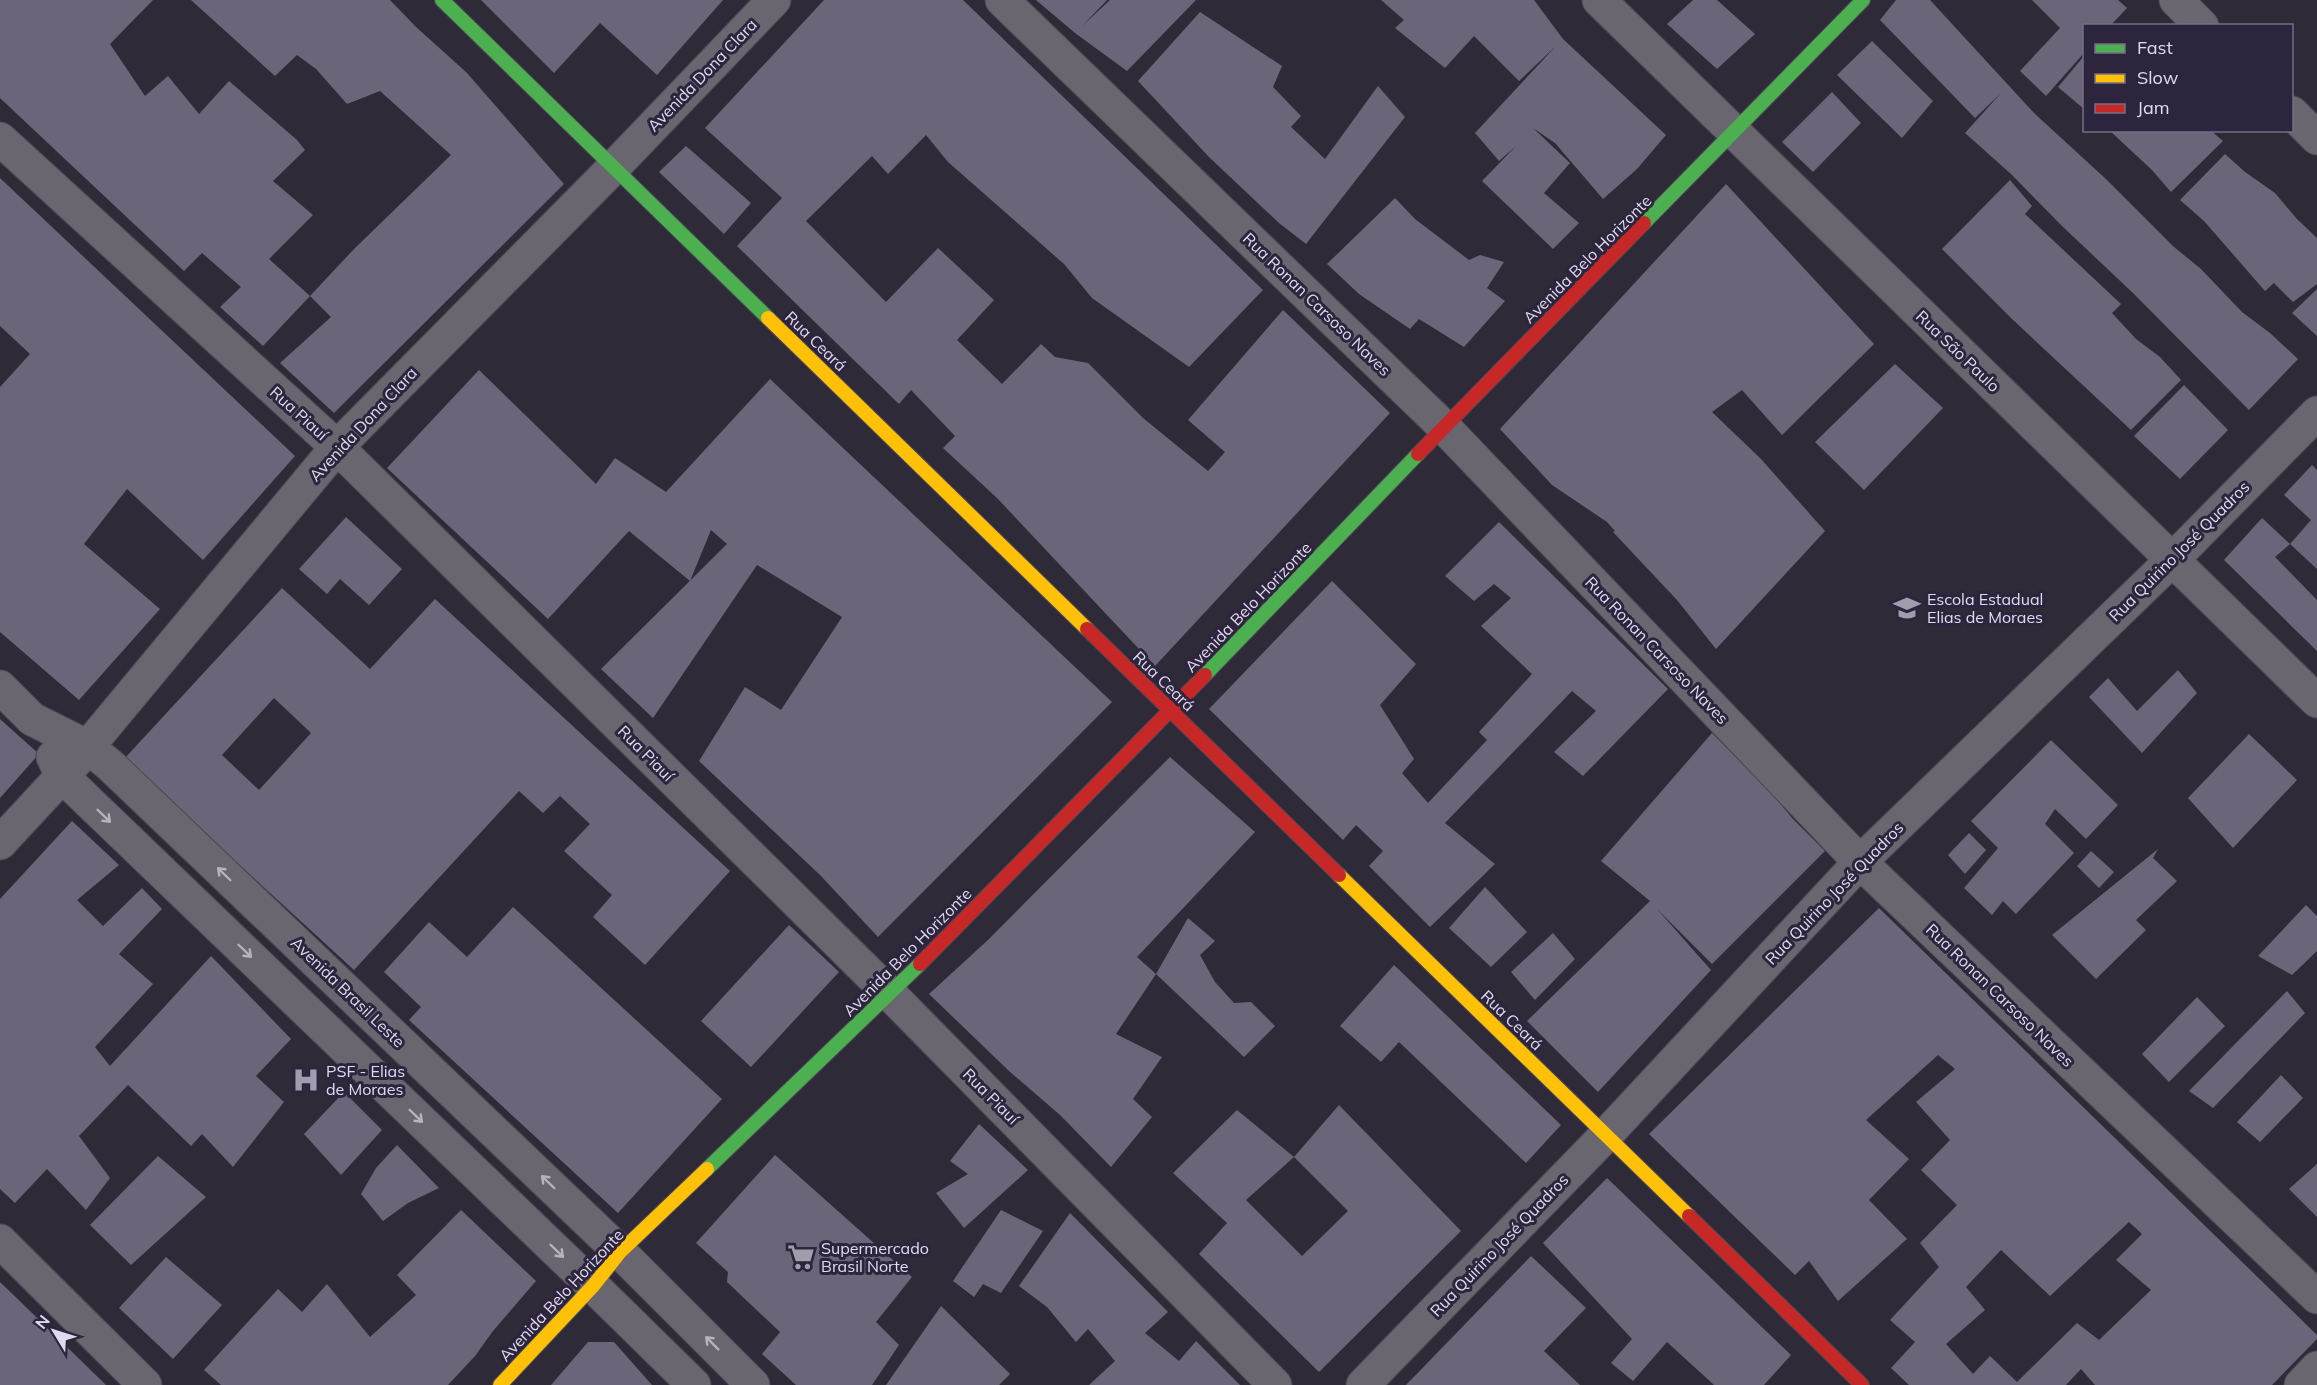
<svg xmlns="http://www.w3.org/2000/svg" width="2317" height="1385" font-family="Mulish,sans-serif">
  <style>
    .building { fill: #6c6579; fill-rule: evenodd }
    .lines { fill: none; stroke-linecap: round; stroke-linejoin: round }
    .street-casing { stroke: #4c4854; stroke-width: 35 }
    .fast-casing { stroke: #4c4854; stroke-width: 16 }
    .slow-casing { stroke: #4c4854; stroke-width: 16 }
    .jam-casing { stroke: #4c4854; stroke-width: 16 }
    .street { stroke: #696670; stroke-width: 33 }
    .fast { stroke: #4caf50; stroke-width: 14 }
    .slow { stroke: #ffc107; stroke-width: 14 }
    .jam { stroke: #c62828; stroke-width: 14 }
    .oneway { stroke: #b6b2c1 }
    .labels { text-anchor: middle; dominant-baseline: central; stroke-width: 6; stroke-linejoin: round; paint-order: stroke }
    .street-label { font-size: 16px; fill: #e0dbec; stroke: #2d243e }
    .poi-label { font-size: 16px; fill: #e0dbec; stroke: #2d243e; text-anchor: start }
  </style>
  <rect width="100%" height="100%" fill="#2f2a38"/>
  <!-- building -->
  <path class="building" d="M0,0H153L110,44L145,96L168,76L199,114L229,81L297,140L305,150L273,181L313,215L269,259L310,296L263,346L220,307L241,287L202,253L184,271L0,98Z
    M191,0H390L416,27L466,72L564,184L334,413L280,363L331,317L310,296L354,249L451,155L380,91L347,104L316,69L297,55L275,76Z
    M481,0H723L657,75L600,23L554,73Z
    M824,0H963L1263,290L1189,367L1092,298L1064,264L948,162L926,135L888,174L872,156L806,221L886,302L938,248L994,300L957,340L1002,384L1041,344L1055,357L1088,363L1143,418L1208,471L1225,452L1188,420L1283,310L1390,413L1155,666L998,499L943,448L955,436L911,390L899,404L737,246L782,198L705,128Z
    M1036,0H1107L1082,26L1110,0H1196L1127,71L1075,33Z
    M1381,0H1534L1563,39L1666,135L1637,169L1603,199L1555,143L1533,128L1570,163L1544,193L1579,223L1553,249L1482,181L1516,146L1499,161L1475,133L1556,46L1519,81L1474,36L1445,68L1395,28L1404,20Z
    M1693,0H1717L1755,34L1717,69L1667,24Z
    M1896,0H1930L2034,113L2107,180L2174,247L2201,269L2242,312L2270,333L2298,359L2249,410L2133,293L2062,226L2011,174L1965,133L2001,93L1975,118L1880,20Z
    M2032,0H2118L2127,8L2110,26H2084V53L2046,96L2020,71L2060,28Z
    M1200,12L1282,66L1273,87L1301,116L1291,127L1325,159L1378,86L1405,117L1306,244L1279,223L1209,157L1138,81Z
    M1872,41L1933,101L1902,138L1837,75Z
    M2084,56V109L2058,87Z
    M1832,92L1861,123L1813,172L1782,142Z
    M2109,130H2210L2223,141L2171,192L2152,170Z
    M686,146L751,203L724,234L659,172Z
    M2225,154L2245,172L2275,193L2296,218L2317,238V284L2293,302L2274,283L2265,291L2204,221L2180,200Z
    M0,178L295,456L203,560L127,489L84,544L160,609L79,700L0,632V387L30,354L0,326Z
    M2010,180L2032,206L2025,214L2121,304L2112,313L2136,339L2160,357L2181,380L2131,430L2012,319L1942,249Z
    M1726,184L1874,344L1782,435L1742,390L1712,412L1761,459L1825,531L1716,649L1677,600L1613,532L1615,531L1607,522L1552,485L1500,429Z
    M1395,198L1415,219L1469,260L1480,255L1504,262L1487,288L1505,301L1464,347L1419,319L1410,329L1359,294L1327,264Z
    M2317,289V336L2292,313Z
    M1895,364L1943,408L1864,490L1815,442Z
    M479,370L596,484L615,458L666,492L770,379L1112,702L878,937L820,875L699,761L745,687L781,710L842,617L757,565L653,718L601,669L727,544L711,530L690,581L629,531L548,619L387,468Z
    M2184,385L2228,430L2180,479L2134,436Z
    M2312,465L2317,470V569L2290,544L2311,520L2284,495Z
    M346,517L402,569L369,605L340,579L327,594L299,569Z
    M2262,518L2290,544L2275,557L2317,600V651L2224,560Z
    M1499,522L1668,689L1583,776L1554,752L1596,711L1572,691L1445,823L1495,864L1430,927L1369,866L1383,851L1356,825L1343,840L1209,709L1332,581L1416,664L1380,705L1414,759L1402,773L1428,803L1487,740L1479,732L1532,674L1481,626L1511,598L1494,584L1474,601L1445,576Z
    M282,588L370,669L435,599L730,871L645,965L593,917L612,895L564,851L590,824L560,796L543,813L519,791L354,970L124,759ZM274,698L311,733L259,790L222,755Z
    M2178,670L2197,693L2142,753L2089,697L2108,678L2137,711Z
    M0,719L39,754L0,798Z
    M1712,733L1767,788L1793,819L1825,851L1712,964L1657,909L1711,970L1598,1092L1527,1021L1650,901L1601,861Z
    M2249,734L2297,780L2233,848L2188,798Z
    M2051,740L2118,805L2086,839L2055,809L2045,824L2074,853L2016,914L2003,901L1992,915L1964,888L1998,848L1971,821Z
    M1170,757L1255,832L1137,957L1156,974L1116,1034L1162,1057L1133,1099L1152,1117L1111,1167L1060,1115L1009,1071L929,994L989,939Z
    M72,821L119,865L77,900L103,926L142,888L162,909L119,954L153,984L95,1047L110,1066L211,956L291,1039L256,1076L284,1102L233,1167L202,1134L191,1146L128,1085L79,1136L110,1178L86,1210L47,1169L15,1203L0,1189V899Z
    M1969,833L1986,850L1965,874L1948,855Z
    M2158,849L2153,858L2177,881L2136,920L2146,930L2096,979L2052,935Z
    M2091,851L2114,872L2099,888L2077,866Z
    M1485,887L1527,932L1491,967L1449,928Z
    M2306,905L2317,916V951L2292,975L2258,956Z
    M513,907L722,1099L618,1213L409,1020L421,1007L384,972L429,922L467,957Z
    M1879,908L2317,1335V1339L2272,1385H2095L2081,1369L2066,1385H1909L1891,1368L1915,1342L1890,1320L1939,1267L1920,1243L1957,1205L1921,1170L1950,1140L1916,1102L1955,1069L1938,1055L1866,1120L1909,1159L1869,1200L1907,1239L1838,1301L1809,1261L1795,1275L1649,1134ZM2129,1222L2142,1234L2116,1260L2151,1290L2099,1340L2077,1323L2017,1382L1990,1356L1973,1374L1946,1344L1985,1310L1966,1287L2001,1250L2050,1296Z
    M1188,918L1215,941L1200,955L1215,982L1234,1003L1251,1002L1275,1026L1244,1057L1156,974Z
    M789,925L839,972L751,1067L701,1021Z
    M1553,933L1575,959L1535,1000L1511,972Z
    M1394,965L1561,1125L1526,1163L1399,1042L1381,1062L1340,1026Z
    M2287,991L2305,1013L2213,1108L2189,1091Z
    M2197,997L2225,1026L2169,1082L2142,1054Z
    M2281,1075L2303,1098L2260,1142L2237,1122Z
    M344,1092L382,1130L341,1175L304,1134Z
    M1339,1105L1461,1231L1319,1372L1199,1254L1227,1223L1173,1173L1237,1110L1294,1157L1246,1200L1302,1256L1348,1211L1294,1157Z
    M979,1124L1028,1170L964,1228L936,1193L968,1174L950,1161Z
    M397,1145L439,1188L408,1203L383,1221L361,1194L376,1168Z
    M775,1155L912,1277L876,1322L899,1345L872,1385H796L762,1354L780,1332L727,1282L728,1272L696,1243Z
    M158,1156L206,1197L131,1265L90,1225Z
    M2317,1164V1217L2289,1189Z
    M1607,1178L1791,1355L1764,1385H1714L1667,1342L1633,1381L1611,1363L1632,1339L1543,1243Z
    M461,1210L536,1281L493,1331L475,1356L448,1385H221L204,1370L278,1289L302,1312L327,1284L370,1337L416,1295L397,1275Z
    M1001,1210L1043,1231L1001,1293L983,1284L974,1297L953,1281Z
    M1070,1213L1168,1312L1145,1333L1179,1361L1196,1341L1240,1385H1089L1115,1361L1088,1329L1076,1342L1047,1307L1019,1286Z
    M1531,1256L1586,1308L1544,1351L1580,1385H1406Z
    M166,1257L222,1305L173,1359L119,1308Z
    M0,1282L30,1311L106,1385H0Z
    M941,1306L1010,1374L999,1385H886Z
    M588,1342H614L652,1385H551Z"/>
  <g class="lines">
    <defs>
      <path id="street" d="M1002,0L1444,427L1860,862L2317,1297
        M1599,0L2317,701
        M2176,0L2202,26
        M2292,113L2317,138
        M0,139L337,447L890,994L1275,1385
        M0,687L32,719L88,747L111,766L620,1252L753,1385
        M53,757L62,776L593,1286L694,1385
        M0,843L76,761L337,447L614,167L774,0
        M0,1241L145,1385
        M1363,1385L1606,1135L1860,862L2172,560L2317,413
        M2301,1385L2317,1368"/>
      <path id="fast" d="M442,0L768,318
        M1644,223L1863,0
        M1205,675L1418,454
        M707,1169L920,964"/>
      <path id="slow" d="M768,318L1087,629
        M1339,875L1689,1216
        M500,1385L593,1286L620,1252L707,1169"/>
      <path id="jam" d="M1418,454L1644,223
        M1087,629L1339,875
        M920,964L1205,675
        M1689,1216L1862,1385"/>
    </defs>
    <!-- street casing -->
    <use href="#street" class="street-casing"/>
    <!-- fast casing -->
    <use href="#fast" class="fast-casing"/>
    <!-- slow casing -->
    <use href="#slow" class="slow-casing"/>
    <!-- jam casing -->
    <use href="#jam" class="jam-casing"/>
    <!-- street -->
    <use href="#street" class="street"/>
    <!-- fast -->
    <use href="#fast" class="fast"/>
    <!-- slow -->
    <use href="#slow" class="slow"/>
    <!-- jam -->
    <use href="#jam" class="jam"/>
  </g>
  <!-- one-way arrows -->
  <defs><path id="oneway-shaft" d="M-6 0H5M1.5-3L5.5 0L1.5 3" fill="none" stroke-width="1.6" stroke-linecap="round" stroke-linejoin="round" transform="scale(1.5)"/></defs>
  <g class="oneway">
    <use href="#oneway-shaft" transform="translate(104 816) rotate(44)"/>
    <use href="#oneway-shaft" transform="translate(224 874) rotate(-136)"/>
    <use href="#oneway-shaft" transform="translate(245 951) rotate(44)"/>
    <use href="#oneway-shaft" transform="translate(416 1116) rotate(44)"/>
    <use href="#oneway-shaft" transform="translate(548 1182) rotate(-136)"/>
    <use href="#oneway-shaft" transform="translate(557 1251) rotate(44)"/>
    <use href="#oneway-shaft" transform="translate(712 1343) rotate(-135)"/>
  </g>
  <!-- icons -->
  <defs>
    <symbol id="school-bare" viewBox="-9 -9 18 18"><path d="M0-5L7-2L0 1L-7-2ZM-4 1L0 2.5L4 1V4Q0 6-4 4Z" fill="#a29dad" stroke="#2d243e" stroke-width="2.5" paint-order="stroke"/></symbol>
    <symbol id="hospital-bare" viewBox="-9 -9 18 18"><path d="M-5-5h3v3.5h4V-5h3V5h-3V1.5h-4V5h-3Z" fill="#a29dad" stroke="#2d243e" stroke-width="2.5" paint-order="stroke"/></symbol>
    <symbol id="supermarket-bare" viewBox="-9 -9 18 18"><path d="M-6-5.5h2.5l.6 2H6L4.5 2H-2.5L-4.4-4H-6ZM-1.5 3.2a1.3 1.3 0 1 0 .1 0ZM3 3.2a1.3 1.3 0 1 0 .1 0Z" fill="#a29dad" stroke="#2d243e" stroke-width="2.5" paint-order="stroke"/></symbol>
  </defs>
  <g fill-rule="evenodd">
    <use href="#school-bare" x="1888" y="589" width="38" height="38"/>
    <use href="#hospital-bare" x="287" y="1061" width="38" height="38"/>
    <use href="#supermarket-bare" x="782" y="1238" width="38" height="38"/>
  </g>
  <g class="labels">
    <!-- street labels -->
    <g class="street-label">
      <text transform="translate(702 75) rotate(-46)">Avenida Dona Clara</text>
      <text transform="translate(1587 259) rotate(-45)">Avenida Belo Horizonte</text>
      <text transform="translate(1317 304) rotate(44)">Rua Ronan Carsoso Naves</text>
      <text transform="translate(816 341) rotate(44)">Rua Ceará</text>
      <text transform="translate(1958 351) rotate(44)">Rua São Paulo</text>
      <text transform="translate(299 413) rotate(42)">Rua Piauí</text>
      <text transform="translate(363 424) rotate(-47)">Avenida Dona Clara</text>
      <text transform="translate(2179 551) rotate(-45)">Rua Quirino José Quadros</text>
      <text transform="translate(1248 607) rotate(-46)">Avenida Belo Horizonte</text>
      <text transform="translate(1657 650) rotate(46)">Rua Ronan Carsoso Naves</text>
      <text transform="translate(1164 681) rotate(44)">Rua Ceará</text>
      <text transform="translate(646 753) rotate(45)">Rua Piauí</text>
      <text transform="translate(1834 893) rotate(-46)">Rua Quirino José Quadros</text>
      <text transform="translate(907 952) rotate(-45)">Avenida Belo Horizonte</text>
      <text transform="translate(348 992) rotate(44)">Avenida Brasil Leste</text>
      <text transform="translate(2000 995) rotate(44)">Rua Ronan Carsoso Naves</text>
      <text transform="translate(1512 1020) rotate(44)">Rua Ceará</text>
      <text transform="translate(991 1096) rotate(45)">Rua Piauí</text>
      <text transform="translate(1499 1245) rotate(-46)">Rua Quirino José Quadros</text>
      <text transform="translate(561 1295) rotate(-47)">Avenida Belo Horizonte</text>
    </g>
    <!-- poi labels -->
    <g class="poi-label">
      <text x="1927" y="599">Escola Estadual<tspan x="1927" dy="18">Elias de Moraes</tspan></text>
      <text x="326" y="1071">PSF - Elias<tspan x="326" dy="18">de Moraes</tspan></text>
      <text x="821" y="1248">Supermercado<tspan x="821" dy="18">Brasil Norte</tspan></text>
    </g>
  </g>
  <!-- legend -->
  <rect x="2083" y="24" width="210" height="108" fill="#2d243e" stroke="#756d84" stroke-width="1.5"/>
  <rect x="2095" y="44" width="30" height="9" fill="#4caf50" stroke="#756d84" stroke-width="1.5"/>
  <text x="2137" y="54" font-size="18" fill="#e0dbec">Fast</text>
  <rect x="2095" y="74" width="30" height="9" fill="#ffc107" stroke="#756d84" stroke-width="1.5"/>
  <text x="2137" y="84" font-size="18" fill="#e0dbec">Slow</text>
  <rect x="2095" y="104" width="30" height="9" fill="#c62828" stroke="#756d84" stroke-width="1.5"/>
  <text x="2137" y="114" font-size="18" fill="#e0dbec">Jam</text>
  <!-- north arrow -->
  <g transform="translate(54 1331) rotate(308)" stroke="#2d243e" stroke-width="4.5" paint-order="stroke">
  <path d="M0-4.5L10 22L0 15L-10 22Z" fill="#e0dbec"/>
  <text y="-9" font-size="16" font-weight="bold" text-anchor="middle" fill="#e0dbec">N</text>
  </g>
</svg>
